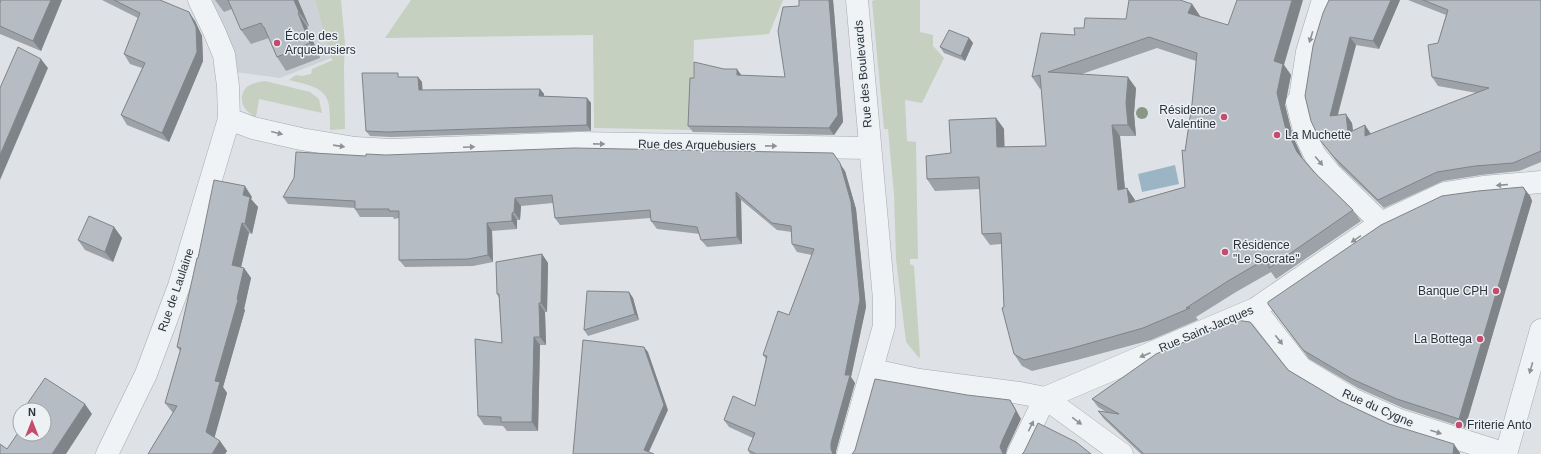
<svg xmlns="http://www.w3.org/2000/svg" width="1541" height="454" font-family="Arial,sans-serif">
  <style>
    .built { fill: #ccd2d8 }
    .green { fill: #c6d0c0 }
    .water { fill: #9bb5c4 }
    .lines { fill: none; stroke-linecap: round; stroke-linejoin: round }
    .minor-casing { stroke: #a4aab0; stroke-width: 23 }
    .minor { stroke: #f0f3f5; stroke-width: 22 }
    .tree { fill: #889686 }
    .wall { fill: #9da2a8; fill-rule: evenodd }
    .shaded-wall { fill: #7f8488 }
    .building { fill: #b6bcc3; stroke: #7f8488; fill-rule: evenodd }
    .oneway { fill: #8c9298 }
    .poi-dot { fill: #c44b6d; stroke: #edf1f4; stroke-width: 1.5 }
    .labels { text-anchor: middle; dominant-baseline: central; stroke-width: 3; stroke-linejoin: round; paint-order: stroke }
    .poi-label { font-size: 12px; fill: #28323c; stroke: #edf1f4; text-anchor: start }
    .street-label { font-size: 12px; fill: #28323c; stroke: #edf1f4 }
  </style>
  <rect width="100%" height="100%" fill="#dee2e6"/>
  <!-- built -->
  <path class="built" d="M209,0H315L331,58L280,78L235,72Z"/>
  <!-- green -->
  <path class="green" d="M315,0H341L345,43L344,68L345,129L330,130C330,122 330,113 329,105C326,86 304,84 289,80L296,75L302,76L311,74L312,69L333,60L331,58Z
    M411,0H783L769,34L694,40L692,130L594,128L593,35L385,38Z
    M875,0H920V32L933,35V46L944,58L922,103L905,100L907,141L916,142L918,259H910V264L914,266L920,356L919,358L906,342L896,259L894,195L888,129H884L872,1Z
    M265,81L310,92L319,99L322,113L259,99L256,117C245,112 237,100 245,89C249,83 259,82 265,81Z"/>
  <!-- water -->
  <path class="water" d="M1175,165L1179,184L1142,192L1138,174Z"/>
  <g class="lines">
    <defs>
      <path id="minor" d="M1323,0L1307,52L1300,98L1297,102L1305,134L1315,155L1330,173L1381,223
        M229,119L253,128L301,139L355,148L391,150L579,143L869,148
        M1255,309L1301,368L1352,399L1399,420L1506,454L1541,330
        M873,370L919,380L1020,393L1045,398L1255,309L1381,223L1445,193L1483,187L1541,182
        M1045,398L1122,454
        M107,454L146,374L179,286L229,119L228,86L224,55L214,31L199,0
        M848,454L884,326V299L857,0
        M1018,454L1045,398"/>
    </defs>
    <!-- minor casing -->
    <use href="#minor" class="minor-casing"/>
    <!-- minor -->
    <use href="#minor" class="minor"/>
  </g>
  <!-- trees -->
  <circle class="tree" cx="1142" cy="113" r="6"/>
  <!-- wall -->
  <path class="wall" d="M1,0H62L41,51L0,34V3Z
    M102,0H160L195,21L202,36L203,61L169,142L127,125L121,115L142,68L130,64L124,54L138,18Z
    M215,0H298L309,26L307,27L320,58L286,71L277,57L269,38L251,44L241,30L232,9L224,12Z
    M799,0H833L834,11L843,122L834,135L693,132L688,126L741,76L785,77L799,6Z
    M1329,0H1400L1379,49L1356,45L1338,115L1352,123L1353,131L1371,134L1477,93L1438,86L1432,77L1438,43L1446,15L1408,0H1541V162L1519,171L1481,175L1443,181L1384,208L1339,165L1326,148L1320,140Z
    M1192,4L1200,16L1199,17L1284,65L1291,75L1285,105L1293,137L1303,159L1313,171L1353,210L1361,221L1276,279L1271,272L1236,292L1196,317L1198,320L1151,340L1077,360L1032,371L1022,366L1014,354L1004,307L1001,244L990,245L982,234L980,189L935,191L927,179L951,153L996,118L1004,129V147L1046,146L1042,88L1040,89L1032,77L1075,35L1084,28ZM1157,48L1196,61L1192,104L1185,151V187L1135,201V200L1125,189L1120,136H1136L1134,114L1136,88L1082,74Z
    M969,38L973,43L965,61L944,53L940,47Z
    M401,77H418L422,82V90L540,89L544,94V96L587,98L591,103V131L391,137L370,136L366,131Z
    M386,155L845,171L856,209L866,307L851,377L855,383L836,451V454H750L748,450L753,438L729,427L724,420L755,406L766,359L763,355L789,315L812,255L797,252L792,244V232L777,230L741,200L742,244L707,247L701,240L700,234L657,229L651,221V218L560,225L555,218L553,203L521,206L520,220H517V229L492,231L493,262L473,266L405,267L399,260V218L394,219L393,217H360L355,209V208L288,204L283,197L366,156Z
    M1523,187L1530,196L1532,201L1465,428L1403,408L1358,388L1309,359L1268,304Z
    M252,197L251,199L258,207L252,234L249,233L241,267L244,268L251,278L244,309L245,310L223,387L227,393L214,438L220,441L227,451L225,454H148L173,413L165,403L180,351L177,347L198,258Z
    M114,227L122,238L113,262L85,250L78,240Z
    M542,254L548,263L547,312H545L546,345H540L538,431H507L503,426L484,425L478,416L502,343L499,298L497,294Z
    M629,292L633,298L639,320L588,336L584,330Z
    M1288,370L1340,401L1389,424L1460,453V454H1141L1104,419L1098,411L1106,412L1098,407L1092,399Z"/>
  <!-- shaded-wall -->
  <path class="shaded-wall" d="M51,0H62L41,51L33,41Z
    M294,0H298L309,26L299,12Z
    M829,0H833L834,11L843,122L834,135L829,128Z
    M1292,0H1303L1284,65L1291,75L1285,105L1293,137L1305,163L1297,152L1285,126L1277,93L1274,61Z
    M1391,0H1400L1379,49L1373,41Z
    M1192,4L1200,16L1196,25L1188,13Z
    M189,12L195,21L202,36L203,61L169,142L162,133Z
    M298,13L307,27L320,58L310,43Z
    M1350,37L1356,45L1335,124L1330,116Z
    M969,38L973,43L965,61L961,56Z
    M41,59L48,68L0,180V155Z
    M737,69L742,76L737,75Z
    M418,77L422,82L423,96L419,90Z
    M1128,77L1136,88L1134,114L1136,136L1128,125L1126,103Z
    M540,89L544,94L543,101L539,96Z
    M587,98L591,103V131L587,125Z
    M1346,114L1352,123L1354,141L1348,133Z
    M996,118L1004,129L1005,159L997,147Z
    M1112,125L1120,136L1126,201L1118,190Z
    M1365,125L1371,134L1365,136Z
    M833,153L845,171L856,209L866,307L851,377L855,383L836,451V454H833L831,449V443L845,375Z
    M245,186L252,197L251,199L258,207L252,234L245,224L243,195Z
    M1523,187L1530,196L1532,201L1465,428L1459,419Z
    M1127,188L1135,200L1137,214L1129,203Z
    M736,192L741,200L742,244L737,237Z
    M515,198L521,206L520,220L514,212Z
    M512,213L517,220V229L512,221Z
    M242,223L249,233L239,276L232,265Z
    M487,223L492,231L493,262L488,255Z
    M114,227L122,238L113,262L105,252Z
    M542,254L548,263L547,312L541,303Z
    M244,268L251,278L244,309L245,310L223,387L227,393L213,443L206,432L215,381L237,299Z
    M629,292L633,298L639,320L635,314Z
    M539,303L545,312L546,345L540,337Z
    M534,337L540,345L538,431L532,422Z
    M644,347L648,352L668,410L648,454L644,450Z
    M1010,400L1015,408L1021,419L1007,449L1006,454H1003L1000,447Z
    M85,404L92,414L66,454H52Z
    M220,441L227,451L225,454H212Z
    M1454,444L1460,453V454H1453Z"/>
  <!-- building -->
  <path class="building" d="M1,0H51L33,41L0,26V3Z
    M114,0H160L189,12L196,27L197,52L162,133L121,115L145,63L124,54L140,13Z
    M228,0H294L299,12L298,13L310,43L277,57L264,27H263L261,23L241,30Z
    M799,0H829L838,115L829,128L688,126L690,78H694V62L724,69H737V75L785,77L778,31L783,7L799,6Z
    M1129,0H1180L1192,4L1188,13L1228,25L1237,0H1292L1274,61L1283,64L1277,93L1285,126L1297,152L1313,171L1353,210L1269,268V257L1228,281L1186,308H1190L1143,328L1069,349L1024,360L1014,354L1002,308L1004,307L1001,233L982,234L979,177L927,179L926,156L951,153L949,120L996,118L997,147L1046,146L1040,75L1032,77L1041,33L1075,35L1074,28H1084L1085,18L1126,19ZM1149,37L1197,53L1192,104L1185,151L1182,150L1185,187L1129,203L1127,188L1118,190L1112,125H1128L1126,103L1128,77L1048,72Z
    M1329,0H1391L1373,41L1350,37L1330,116L1346,114L1348,133L1365,125V136L1489,88L1432,77L1428,45L1438,43L1448,10L1423,0H1541V151L1513,163L1475,166L1437,172L1378,200L1333,156L1320,140L1311,121L1305,96L1313,46L1323,13Z
    M949,30L969,38L961,56L940,47Z
    M18,47L41,59L0,155V88Z
    M362,73H398V77H418L419,90L540,89L539,96L587,98V125L387,132L366,131Z
    M574,148L833,153L840,163L851,202L860,300L845,375H850L831,443V449L833,454H756L748,450L755,433L724,420L733,396L755,406L767,356L763,355L778,311L789,315L814,249L792,244L791,226L772,223L736,192L737,237L701,240L697,227L651,221L650,210L555,218L552,195L515,198L514,212L512,213V221L487,223L488,255L468,259L399,260V211H389V209H355V201L283,197L294,178L296,152L366,156V154L386,155Z
    M214,180L245,186L243,195L250,197L245,224L242,223L232,265L244,268L237,299L238,300L215,381L220,382L206,432L220,441L212,454H148L177,406L165,403L181,348L177,347L197,258H198Z
    M1523,187L1526,192L1459,419L1397,399L1352,379L1303,350L1268,304V302L1381,225L1442,196L1478,191Z
    M89,216L114,227L105,252L78,240Z
    M542,254L541,303H539L540,337H534L532,422H501V417L478,416L475,339L502,343L499,294H497L496,262Z
    M587,291L629,292L635,314L584,330Z
    M1236,320L1250,322L1288,370L1340,401L1389,424L1454,444L1453,454H1144L1098,411L1119,414L1092,399L1156,354Z
    M583,340L644,347L664,405L644,450L654,454H573Z
    M45,378L85,404L52,454H0V444L7,449L20,430V434H44V410H23Z
    M875,379L967,395L1010,400L1016,411L1002,441L1000,447L1003,454H852L855,450Z
    M1038,423L1076,442L1091,454H1022L1024,452Z"/>
  <!-- one-way arrows -->
  <defs><path id="oneway-solid" d="M-6-.8H1V-3.2L6.5 0L1 3.2V.8H-6Z"/></defs>
  <g class="oneway">
    <use href="#oneway-solid" transform="translate(1311 37) rotate(107)"/>
    <use href="#oneway-solid" transform="translate(277 133) rotate(14)"/>
    <use href="#oneway-solid" transform="translate(599 144) rotate(1)"/>
    <use href="#oneway-solid" transform="translate(339 146) rotate(8)"/>
    <use href="#oneway-solid" transform="translate(771 146) rotate(1)"/>
    <use href="#oneway-solid" transform="translate(469 147) rotate(-2)"/>
    <use href="#oneway-solid" transform="translate(1319 161) rotate(50)"/>
    <use href="#oneway-solid" transform="translate(1502 185) rotate(175)"/>
    <use href="#oneway-solid" transform="translate(1356 239) rotate(146)"/>
    <use href="#oneway-solid" transform="translate(1279 340) rotate(52)"/>
    <use href="#oneway-solid" transform="translate(1145 355) rotate(157)"/>
    <use href="#oneway-solid" transform="translate(1531 368) rotate(106)"/>
    <use href="#oneway-solid" transform="translate(1077 421) rotate(36)"/>
    <use href="#oneway-solid" transform="translate(1031 426) rotate(-64)"/>
    <use href="#oneway-solid" transform="translate(1436 432) rotate(17)"/>
  </g>
  <!-- markers -->
  <g class="poi-dot">
    <circle cx="277" cy="43" r="4"/>
    <circle cx="1224" cy="117" r="4"/>
    <circle cx="1277" cy="135" r="4"/>
    <circle cx="1225" cy="252" r="4"/>
    <circle cx="1496" cy="291" r="4"/>
    <circle cx="1480" cy="339" r="4"/>
    <circle cx="1459" cy="425" r="4"/>
  </g>
  <g class="labels">
    <!-- poi labels -->
    <g class="poi-label">
      <text x="285" y="36">École des<tspan x="285" dy="14">Arquebusiers</tspan></text>
      <text x="1216" y="110" text-anchor="end">Résidence<tspan x="1216" dy="14">Valentine</tspan></text>
      <text x="1285" y="135">La Muchette</text>
      <text x="1233" y="245">Résidence<tspan x="1233" dy="14">"Le Socrate"</tspan></text>
      <text x="1488" y="291" text-anchor="end">Banque CPH</text>
      <text x="1472" y="339" text-anchor="end">La Bottega</text>
      <text x="1467" y="425">Friterie Anto</text>
    </g>
    <!-- street labels -->
    <g class="street-label">
      <text transform="translate(863 74) rotate(-95)">Rue des Boulevards</text>
      <text transform="translate(697 145) rotate(1)">Rue des Arquebusiers</text>
      <text transform="translate(176 290) rotate(-71)">Rue de Laulaine</text>
      <text transform="translate(1206 329) rotate(-23)">Rue Saint-Jacques</text>
      <text transform="translate(1378 408) rotate(24)">Rue du Cygne</text>
    </g>
  </g>
  <!-- north arrow -->
  <g transform="translate(32 422)"><circle r="19" fill="#edf1f4" stroke="#9ea5aa"/>
  <path d="M0-3L7 15L0 10L-7 15Z" fill="#c44b6d"/>
  <text y="-6" font-size="11" font-weight="bold" text-anchor="middle" fill="#28323c">N</text>
  </g>
</svg>
